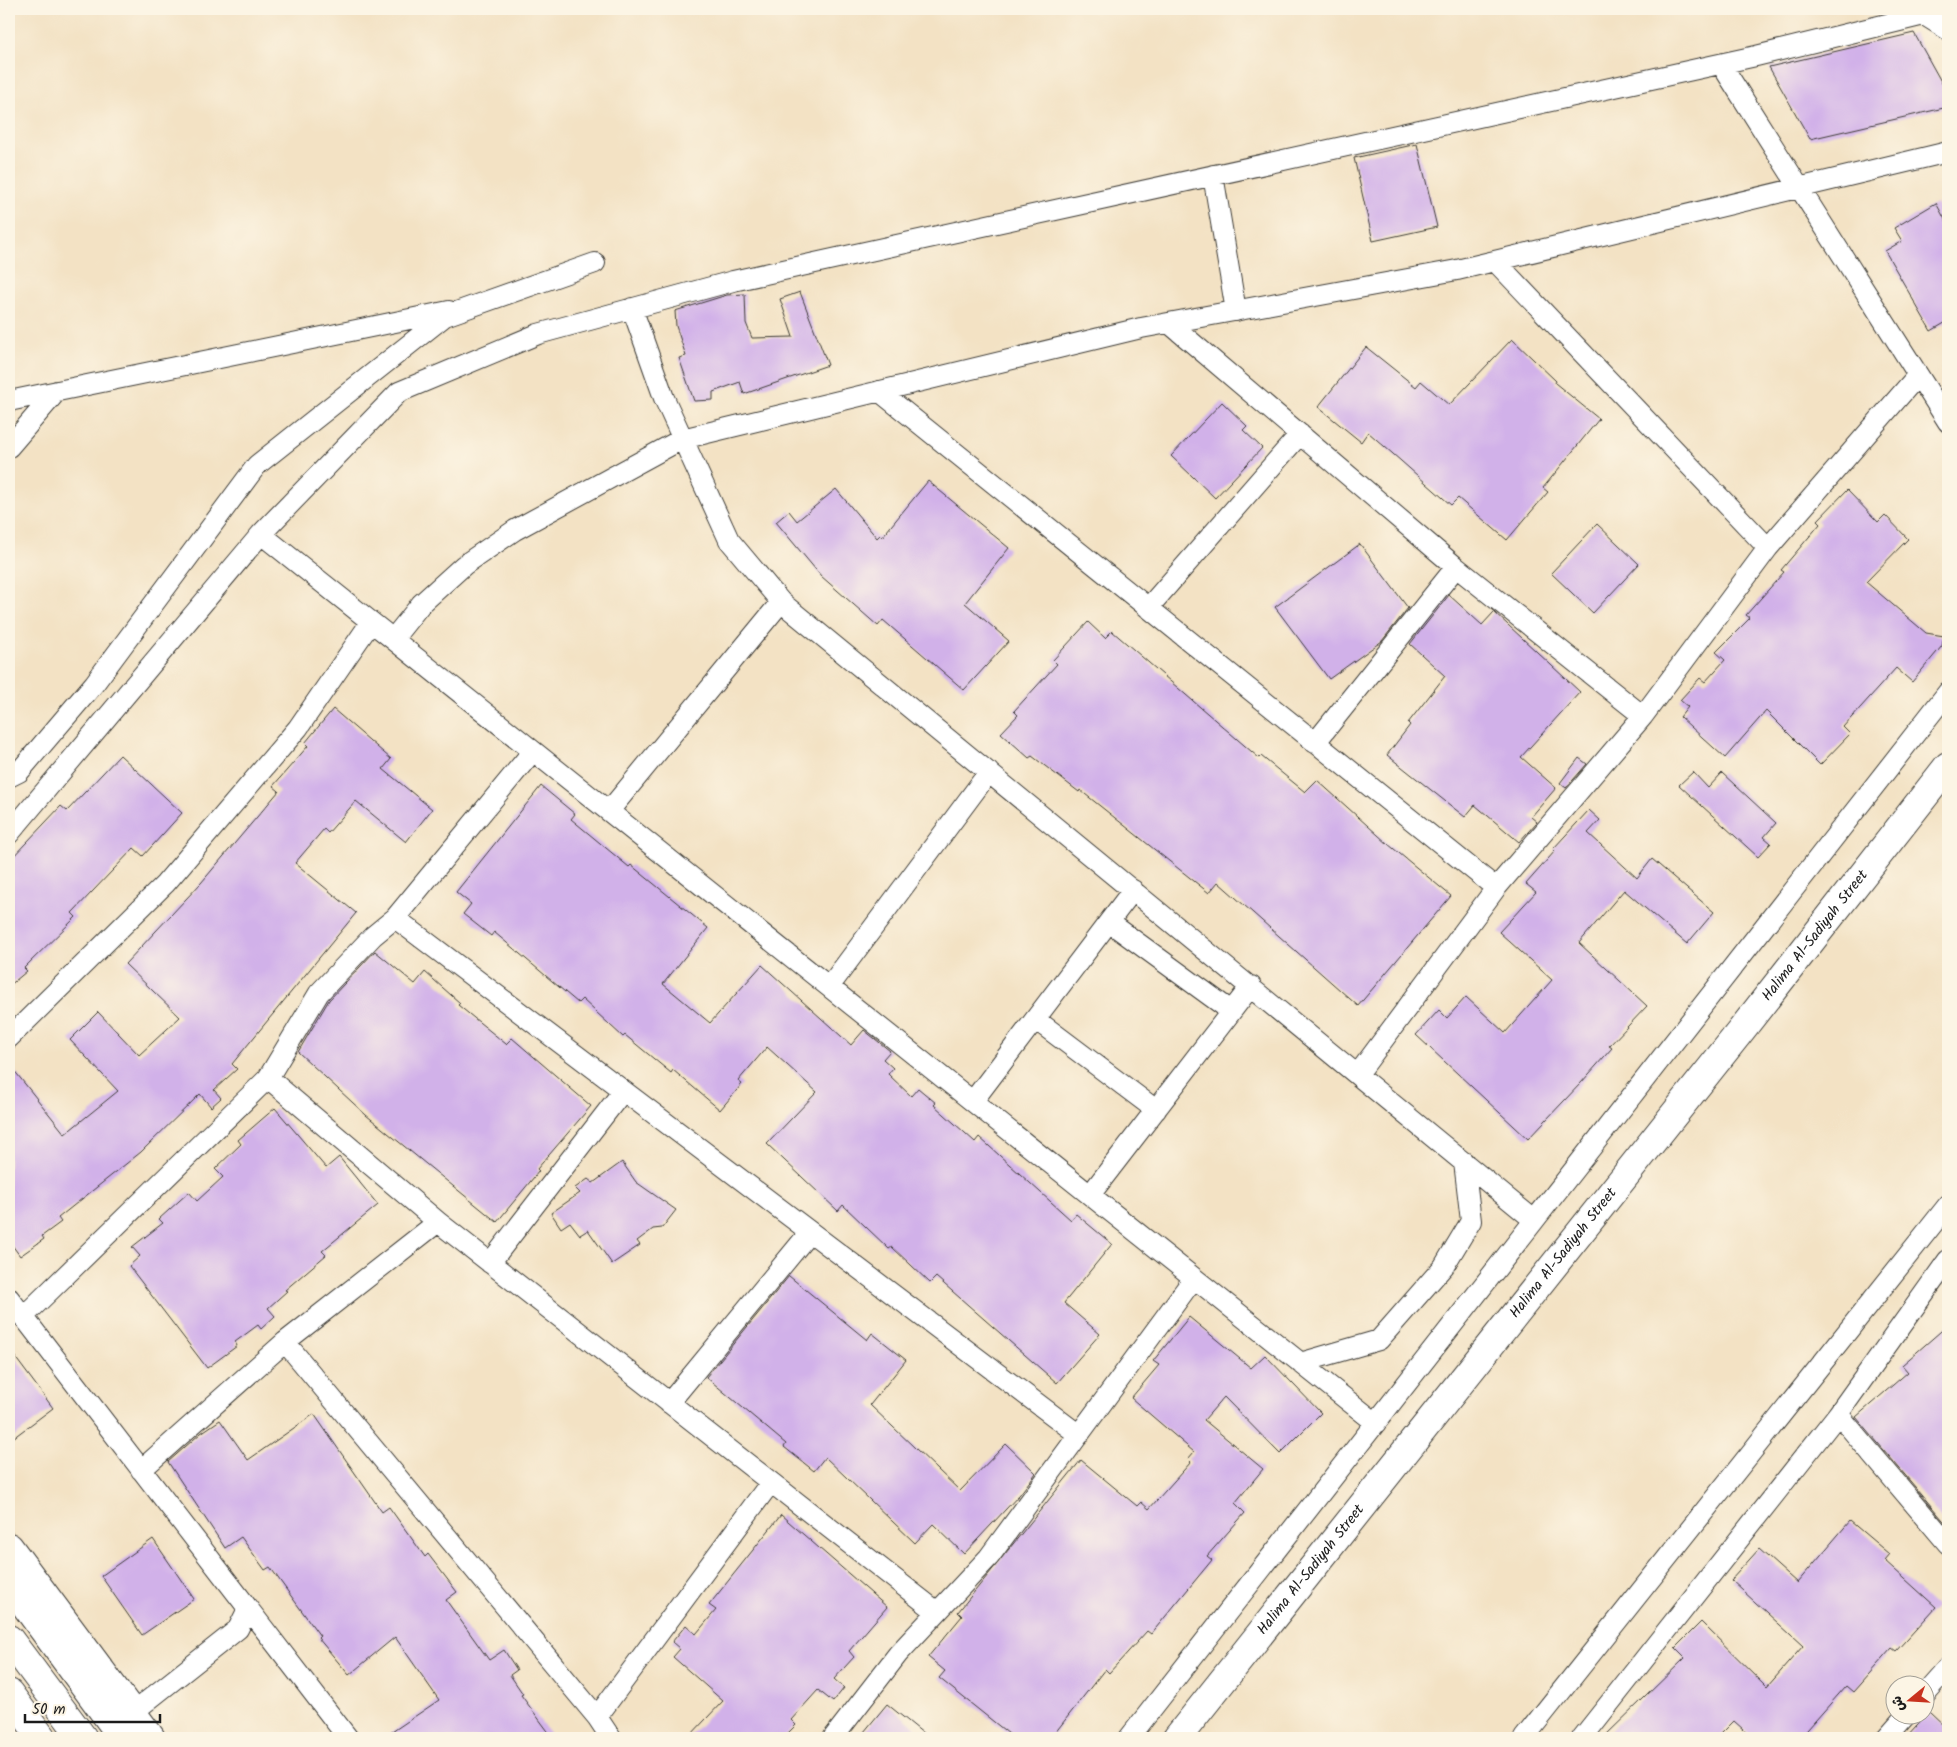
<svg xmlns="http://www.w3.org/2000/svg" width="1957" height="1747" font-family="Kalam,'Playpen Sans Arabic',sans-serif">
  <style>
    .building { fill: #d1b1e9 }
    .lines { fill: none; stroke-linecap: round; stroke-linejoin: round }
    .street-casing { stroke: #3c3a35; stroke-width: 22 }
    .secondary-casing { stroke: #3c3a35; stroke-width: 30 }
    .primary-casing { stroke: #3c3a35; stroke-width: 30 }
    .street { stroke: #fff; stroke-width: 20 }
    .secondary { stroke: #fff; stroke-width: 28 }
    .primary { stroke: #fff; stroke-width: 28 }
    .labels { text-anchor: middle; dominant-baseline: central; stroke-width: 5; stroke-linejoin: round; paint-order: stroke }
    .street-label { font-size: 15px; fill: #1c1c1c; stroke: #fcf5e5 }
  </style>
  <rect width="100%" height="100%" fill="#fcf5e5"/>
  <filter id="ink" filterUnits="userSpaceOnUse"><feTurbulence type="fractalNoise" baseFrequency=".02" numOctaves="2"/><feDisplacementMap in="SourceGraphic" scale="10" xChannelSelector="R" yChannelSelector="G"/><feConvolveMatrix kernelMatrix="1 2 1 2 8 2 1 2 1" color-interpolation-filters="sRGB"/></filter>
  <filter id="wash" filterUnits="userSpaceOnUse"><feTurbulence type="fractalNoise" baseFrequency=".0096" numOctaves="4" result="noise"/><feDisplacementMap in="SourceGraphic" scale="20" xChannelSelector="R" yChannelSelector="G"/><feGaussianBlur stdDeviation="1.12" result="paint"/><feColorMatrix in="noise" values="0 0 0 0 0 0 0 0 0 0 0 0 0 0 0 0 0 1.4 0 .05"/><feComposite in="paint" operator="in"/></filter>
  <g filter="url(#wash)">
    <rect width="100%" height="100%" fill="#f3e2c4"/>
    <g id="blocks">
      <!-- building -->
      <path class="building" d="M1914,33L1948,94V107L1810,139L1769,67Z
        M1417,144L1437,227L1373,241L1354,158Z
        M1936,203L1948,225V321L1931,331L1885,251L1902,241L1894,228Z
        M800,292L828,365L744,394L740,382L713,392V400L694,401L679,358L686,356L676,326L675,311L727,295L745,294L746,323L752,338L793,337L780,299Z
        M1512,339L1556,381L1555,383L1599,419L1543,488L1548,492L1507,540L1458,498L1451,505L1368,432L1361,442L1318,407L1366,347L1416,387L1421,381L1449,405Z
        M1222,402L1247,426L1243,430L1262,448L1215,498L1171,456Z
        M928,481L1009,548L965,603L1009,641L964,690L883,620L878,626L821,576L776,522L789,511L797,521L836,489L877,538L880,535L882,537Z
        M1847,490L1878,522L1885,515L1908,539L1866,582L1926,633L1944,636L1942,646L1912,682L1896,668L1843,727L1850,734L1820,765L1766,711L1725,758L1680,717L1688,707L1680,700L1700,678L1705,682L1725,660L1716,652L1750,618L1746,615L1784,572L1781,570L1820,524L1817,521Z
        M1597,524L1639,564L1593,613L1551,573Z
        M1360,544L1408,608L1382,641L1329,679L1275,607Z
        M1449,595L1482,625L1494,612L1580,692L1521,757L1556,788L1531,817L1537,822L1519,842L1475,805L1465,817L1387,755L1410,725L1408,723L1445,676L1410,644Z
        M1088,622L1105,638L1112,631L1259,758L1261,756L1305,792L1317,780L1388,844L1451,896L1358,1006L1218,882L1209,893L1080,790L1079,792L1032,756L1029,758L1001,733L1018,715L1014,711L1057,664L1053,660Z
        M333,709L391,759L383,769L432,809L406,842L356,801L328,833L324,829L295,863L356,913L232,1064L237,1069L214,1090L221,1098L211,1107L200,1094L141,1152L58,1218L61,1222L42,1236L44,1239L20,1256L9,1241V1064L65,1134L118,1091L70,1040L98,1012L139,1055L180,1017L125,964L201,883L279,791L273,786L308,746L305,743Z
        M120,755L182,813L143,856L134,848L72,913L76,917L24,968L27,971L9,986V861L61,806L67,811Z
        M1579,758L1587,764L1566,788L1560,783Z
        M1693,772L1708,788L1722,773L1776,823L1764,837L1771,843L1758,857L1679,785Z
        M541,786L575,814L571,819L629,867L631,865L708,928L663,984L710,1023L762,965L851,1045L864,1030L890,1051L883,1059L893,1068L888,1074L911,1096L918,1088L936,1103L934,1105L975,1142L979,1137L1071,1220L1076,1214L1112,1244L1064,1303L1100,1334L1057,1383L936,1277L930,1283L892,1247L889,1249L843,1205L838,1211L767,1144L817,1092L767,1047L738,1081L742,1084L720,1110L673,1070L671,1073L625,1035L623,1037L582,999L578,1003L494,932L491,936L463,914L471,904L456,892Z
        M1589,810L1600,820L1588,833L1637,878L1652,859L1714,912L1687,944L1624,890L1579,943L1647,1006L1609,1046L1612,1048L1581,1083L1528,1139L1416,1035L1439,1010L1447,1018L1466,997L1505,1033L1552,980L1499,932L1536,892L1526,884L1555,851L1553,849Z
        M375,951L415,984L425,972L460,1003L458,1005L506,1044L512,1038L591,1106L537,1169L539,1171L497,1222L366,1115L298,1052L329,1000Z
        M275,1108L326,1168L339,1157L378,1205L322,1251L326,1255L285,1290L287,1291L268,1308L275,1316L261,1329L258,1325L235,1342L237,1346L207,1368L129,1266L140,1256L132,1247L163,1223L159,1219L189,1192L197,1201L223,1177L215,1169L241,1144L238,1140Z
        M622,1162L636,1182L676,1210L662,1228L653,1229L637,1241L640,1245L612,1264L588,1230L580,1235L570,1222L561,1228L551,1213L580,1193L575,1188L588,1179L593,1183Z
        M789,1276L867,1340L872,1333L906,1360L870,1405L960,1491L1006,1444L1036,1473L1020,1494L964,1554L933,1524L915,1543L825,1457L814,1471L784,1447L786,1444L706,1377Z
        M1189,1317L1251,1368L1265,1355L1321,1413L1280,1454L1224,1397L1204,1420L1263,1469L1235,1503L1245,1513L1207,1556L1212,1560L1151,1634L1147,1631L1109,1673L1105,1669L1051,1738H1014L939,1678L945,1671L928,1657L962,1616L958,1612L1081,1460L1137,1506L1141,1502L1149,1509L1191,1462L1188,1459L1194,1452L1131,1398L1159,1365L1153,1361Z
        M1948,1325V1526L1856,1417L1908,1372L1902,1365Z
        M9,1349L53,1408L9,1441Z
        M314,1414L382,1512L389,1507L425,1557L428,1554L457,1592L446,1600L489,1660L504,1650L517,1670L510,1675L523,1694L521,1695L553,1738H383L439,1700L395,1637L349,1675L318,1638L320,1636L270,1567L265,1570L241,1537L225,1548L168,1462L201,1433L220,1420L248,1460Z
        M781,1515L887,1607L849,1651L854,1657L834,1679L844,1688L833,1702L818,1690L791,1720L796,1725L783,1738H688L723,1701L673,1657L680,1649L672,1642L686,1625L696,1634L716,1610L709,1605Z
        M1850,1521L1889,1554L1884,1560L1936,1607L1896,1651L1892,1648L1853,1692L1846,1686L1800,1738H1753L1734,1721L1717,1738H1603L1685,1658L1675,1648L1701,1622L1767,1687L1803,1646L1731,1580L1759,1549L1797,1583Z
        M153,1539L194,1599L142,1635L101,1576Z
        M887,1704L929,1738H859Z
        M1929,1712L1948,1730V1738H1905Z"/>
    </g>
  </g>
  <g filter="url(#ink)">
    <use href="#blocks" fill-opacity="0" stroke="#3c3a35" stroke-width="1"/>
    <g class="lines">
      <defs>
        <path id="street" d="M1721,64L1948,422
          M1213,175L1236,311
          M1495,261L1768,548
          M632,308L664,398L729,540L781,602L1534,1220
          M1169,323L1456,567L1643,716
          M879,391L1496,888
          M9,401L449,311
          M9,447L57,391
          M261,534L1376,1423
          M1148,608L1300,434
          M393,639L421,604L464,565L515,530L682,439L1141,328L1457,270L1948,152
          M1315,743L1456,567
          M9,777L19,772L94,684L257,465L445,316L595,263
          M609,811L781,602
          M9,834L261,534L399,392L538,334L733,281L1756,56L1924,15L1948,30
          M395,918L1079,1435
          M1109,922L1231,1011
          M829,987L989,772
          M1035,1019L1156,1110
          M9,1038L165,884L298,728L371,622
          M1358,1074L1496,888L1643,716L1768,548L1918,375
          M268,1078L438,1222L937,1612
          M973,1101L1133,890
          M1090,1195L1251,986
          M490,1263L623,1091
          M9,1298L348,1738
          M23,1317L268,1078L319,993L373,936L395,918L533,751
          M285,1342L597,1717L611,1738
          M1300,1363L1379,1340L1444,1266L1471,1221L1464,1162
          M669,1403L810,1232
          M1838,1414L1948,1544
          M141,1470L285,1342L438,1222
          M1924,1695L1948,1668
          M132,1713L238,1629L248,1609
          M597,1717L771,1482
          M833,1738L898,1654L989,1557L1194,1278
          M1129,1738L1948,692
          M1524,1738L1948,1205
          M1582,1738L1838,1414L1948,1260
          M1886,1738L1907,1714"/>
        <g id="secondary">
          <path d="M9,1547L151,1738"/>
          <path d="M9,1693L42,1738"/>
          <path id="s1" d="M1177,1738L1739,1033L1948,766"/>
        </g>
        <path id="primary" d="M9,1583L123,1738
          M9,1639L83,1738"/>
      </defs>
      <!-- street casing -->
      <use href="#street" class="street-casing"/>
      <!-- secondary casing -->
      <use href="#secondary" class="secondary-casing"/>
      <!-- primary casing -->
      <use href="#primary" class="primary-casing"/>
      <!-- street -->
      <use href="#street" class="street"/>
      <!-- secondary -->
      <use href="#secondary" class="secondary"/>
      <!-- primary -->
      <use href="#primary" class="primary"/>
    </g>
  </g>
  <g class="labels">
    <!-- street labels -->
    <g class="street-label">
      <text stroke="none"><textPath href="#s1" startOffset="1025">Halima Al-Sadiyah Street</textPath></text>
      <text stroke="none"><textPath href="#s1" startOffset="620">Halima Al-Sadiyah Street</textPath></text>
      <text stroke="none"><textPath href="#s1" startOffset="215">Halima Al-Sadiyah Street</textPath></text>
    </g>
  </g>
  <!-- margin -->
  <rect width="1957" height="1747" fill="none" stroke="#fcf5e5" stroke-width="30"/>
  <!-- north arrow -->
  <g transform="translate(1910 1700) rotate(252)"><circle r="24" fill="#fcf5e5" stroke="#a29e95"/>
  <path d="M0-4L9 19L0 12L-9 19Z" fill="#c8321e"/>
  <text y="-8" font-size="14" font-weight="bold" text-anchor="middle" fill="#1c1c1c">ش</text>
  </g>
  <!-- scale -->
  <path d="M25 1714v8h135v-8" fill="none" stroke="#1c1c1c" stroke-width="2.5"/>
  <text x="32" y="1714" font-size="15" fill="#1c1c1c" stroke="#fcf5e5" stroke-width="4" paint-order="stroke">50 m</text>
</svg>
